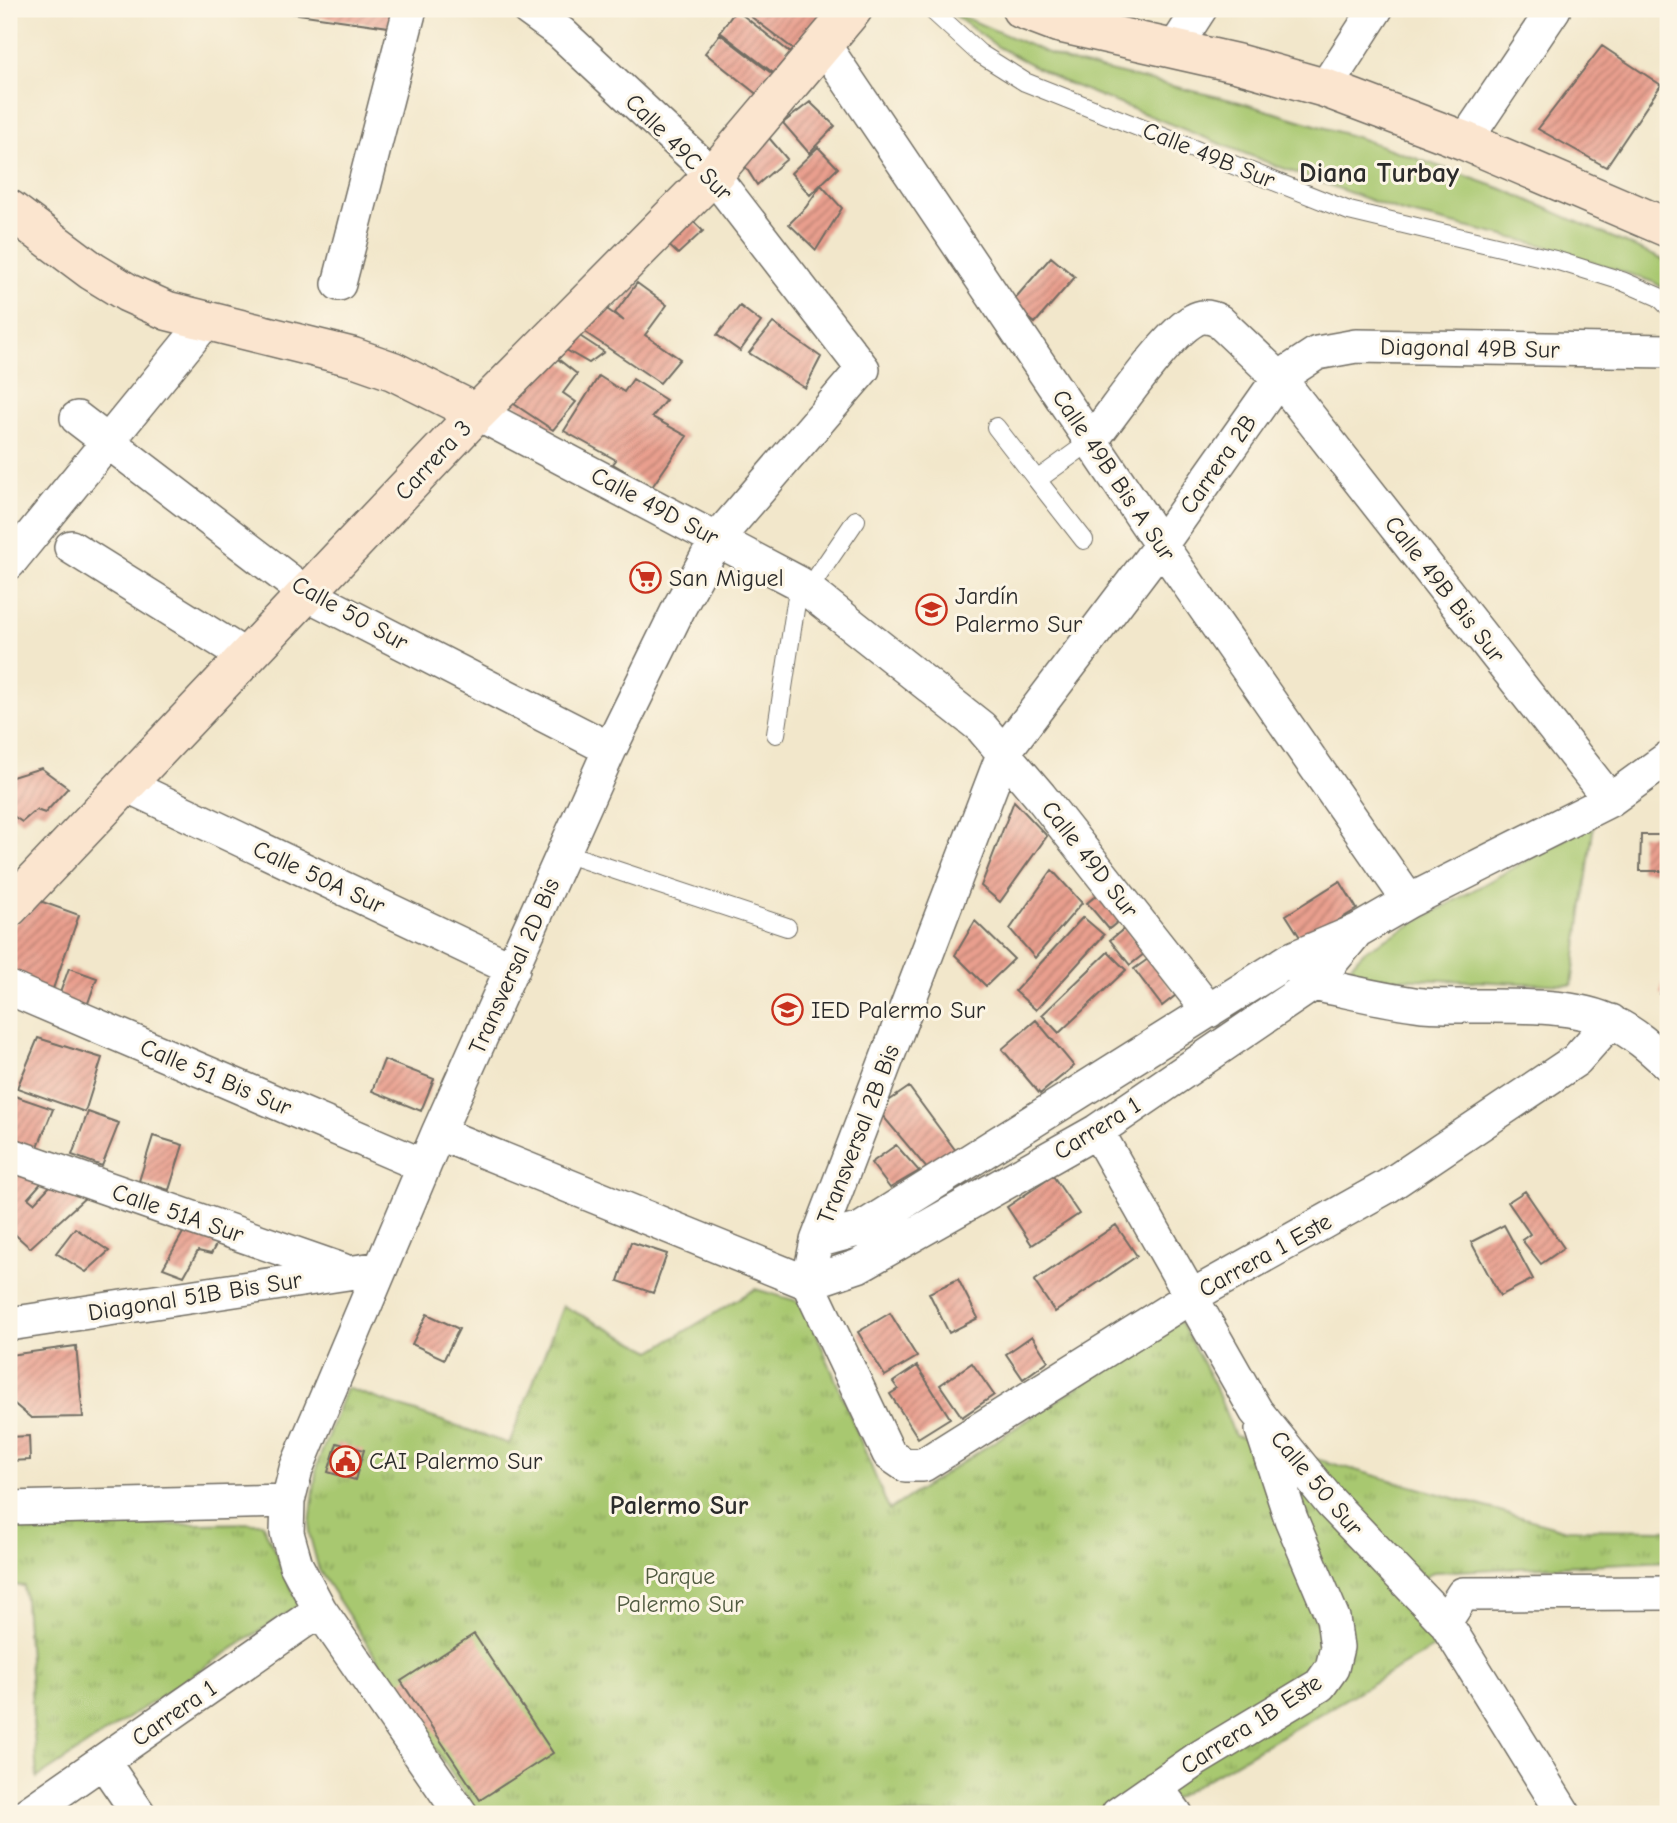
<svg xmlns="http://www.w3.org/2000/svg" width="1677" height="1823" font-family="'Comic Neue',sans-serif">
  <style>
    .grass { fill: #a8c870; stroke: #6a7a4e; stroke-width: 2 }
    .park { fill: url(#park-tufts); stroke: #6a7a4e; stroke-width: 2 }
    .building { fill: url(#building-hatch) }
    .lines { fill: none; stroke-linecap: round; stroke-linejoin: round }
    .lane-casing { stroke: #716d63; stroke-width: 20 }
    .street-casing { stroke: #716d63; stroke-width: 36 }
    .secondary-casing { stroke: #716d63; stroke-width: 41 }
    .lane { stroke: #fff; stroke-width: 18 }
    .street { stroke: #fff; stroke-width: 33 }
    .secondary { stroke: #fbe5cf; stroke-width: 38 }
    .labels { text-anchor: middle; dominant-baseline: central; stroke-width: 6; stroke-linejoin: round; paint-order: stroke }
    .street-label { font-size: 24px; fill: #2b2b2b; stroke: #fcf5e5 }
    .poi-label { font-size: 24px; fill: #2b2b2b; stroke: #fcf5e5; text-anchor: start }
    .park-label { font-size: 24px; fill: #505a40; stroke: #fcf5e5 }
    .neighbourhood-label { font-size: 26px; font-weight: bold; fill: #2b2b2b; stroke: #fcf5e5 }
    .quarter-label { font-size: 28px; font-weight: bold; fill: #2b2b2b; stroke: #fcf5e5 }
  </style>
  <defs>
    <pattern id="park-tufts" width="24" height="20" patternUnits="userSpaceOnUse" patternTransform="scale(1.75)"><rect width="24" height="20" fill="#a8c870"/><path d="M3 7l-1-3M5 7V3M7 7l1-3M15 17l-1-3M17 17v-4M19 17l1-3" fill="none" stroke="#89a35c"/></pattern>
    <pattern id="building-hatch" width="6" height="6" patternUnits="userSpaceOnUse" patternTransform="scale(1.75)"><rect width="6" height="6" fill="#e99f8e"/><path d="M-1 1l2-2M0 6l6-6M5 7l2-2" fill="none" stroke="#bd8274"/></pattern>
  </defs>
  <rect width="100%" height="100%" fill="#fcf5e5"/>
  <filter id="ink" filterUnits="userSpaceOnUse"><feTurbulence type="fractalNoise" baseFrequency=".0143" numOctaves="2"/><feDisplacementMap in="SourceGraphic" scale="14" xChannelSelector="R" yChannelSelector="G"/><feConvolveMatrix kernelMatrix="1 2 1 2 8 2 1 2 1" color-interpolation-filters="sRGB"/></filter>
  <filter id="wash" filterUnits="userSpaceOnUse"><feTurbulence type="fractalNoise" baseFrequency=".00686" numOctaves="4" result="noise"/><feDisplacementMap in="SourceGraphic" scale="28" xChannelSelector="R" yChannelSelector="G"/><feGaussianBlur stdDeviation="1.57" result="paint"/><feColorMatrix in="noise" values="0 0 0 0 0 0 0 0 0 0 0 0 0 0 0 0 0 1.4 0 .05"/><feComposite in="paint" operator="in"/></filter>
  <g filter="url(#wash)">
    <rect width="100%" height="100%" fill="#f2e7cb"/>
    <!-- grass -->
    <path class="grass" d="M947,10L1067,61L1239,102L1362,139L1505,190L1668,262V291L1653,282L1542,245L1402,212L1269,163L1062,81L998,47Z
      M1594,823L1572,985L1341,976L1364,951Z"/>
    <!-- park -->
    <path class="park" d="M755,1289L804,1303L889,1510L1180,1321L1214,1384L1235,1436L1563,1529L1668,1530V1561L1433,1572L1402,1593L1442,1643L1147,1814H478L319,1570L309,1533L317,1465L346,1388L509,1444L563,1306L652,1351Z
      M262,1523L299,1605L37,1778L24,1586L9,1585V1527Z"/>
    <g id="blocks">
      <!-- building -->
      <path class="building" d="M292,9H392L389,27L291,13Z
        M558,9H576L569,17Z
        M741,9H830L796,51Z
        M736,10L792,54L776,75L720,32Z
        M720,34L775,76L759,96L705,53Z
        M1602,46L1661,85L1606,167L1538,129Z
        M810,102L835,126L809,153L783,123Z
        M764,132L787,159L757,185L740,158Z
        M818,147L838,168L810,195L791,173Z
        M821,185L842,208L816,250L789,224L806,207Z
        M688,216L703,231L678,254L663,240Z
        M1051,257L1075,277L1035,323L1011,303Z
        M637,283L667,305L645,335L680,359L660,383L577,327L601,305L624,321L615,313Z
        M740,306L761,322L740,351L717,335Z
        M773,323L821,357L805,388L749,353Z
        M569,329L604,352L589,363L566,350L558,359L577,374L563,393L576,402L553,430L508,400Z
        M599,376L624,392L633,379L666,400L652,417L687,436L652,487L613,464L616,460L564,431Z
        M41,768L68,788L45,813L36,810L22,822L9,813V778Z
        M1014,801L1047,836L1000,902L981,886Z
        M1641,835H1668V871H1640Z
        M1052,870L1082,903L1035,958L1010,929Z
        M1340,881L1357,909L1303,942L1286,915Z
        M1098,894L1120,920L1109,929L1087,903Z
        M37,900L79,915L49,1000L9,980V930Z
        M1083,917L1104,935L1036,1010L1015,991Z
        M975,921L1014,959L986,986L955,955Z
        M1125,928L1145,953L1130,965L1110,940Z
        M1108,952L1126,970L1059,1033L1042,1015Z
        M1148,959L1176,995L1162,1006L1134,969Z
        M69,968L97,978L84,1014L56,1004Z
        M1667,968H1668V996L1660,994Z
        M1036,1020L1074,1066L1040,1094L1002,1049Z
        M38,1038L102,1058L85,1112L17,1088Z
        M384,1060L434,1079L421,1111L372,1091Z
        M909,1087L956,1151L928,1170L877,1109Z
        M9,1094L53,1109L35,1154L9,1145Z
        M88,1112L119,1123L102,1166L72,1155Z
        M153,1136L183,1145L169,1190L139,1181Z
        M896,1145L919,1171L890,1188L871,1163Z
        M22,1169L43,1181L28,1198L34,1203L51,1185L87,1196L30,1248L9,1229V1183Z
        M1053,1176L1079,1214L1032,1245L1007,1207Z
        M1525,1191L1564,1248L1541,1264L1522,1240L1530,1234L1508,1202Z
        M1116,1225L1137,1256L1055,1312L1034,1281Z
        M1504,1225L1533,1279L1500,1296L1471,1242Z
        M75,1228L109,1251L86,1272L56,1253Z
        M184,1231L218,1241L211,1254L198,1251L184,1276L163,1268Z
        M631,1242L667,1254L653,1293L618,1281Z
        M958,1279L978,1318L949,1333L929,1293Z
        M890,1313L917,1357L885,1376L858,1332Z
        M427,1314L459,1329L444,1359L412,1344Z
        M1032,1336L1048,1361L1023,1379L1006,1354Z
        M76,1346L83,1417L31,1418L12,1402L9,1403V1355Z
        M972,1363L994,1395L962,1417L940,1385Z
        M917,1366L950,1418L918,1438L890,1394L898,1389L893,1382Z
        M29,1436L30,1460L9,1461V1437Z
        M337,1443L364,1450L355,1480L328,1472Z
        M474,1634L553,1753L480,1800L401,1681Z"/>
    </g>
  </g>
  <g filter="url(#ink)">
    <use href="#blocks" fill-opacity="0" stroke="#716d63" stroke-width="2"/>
    <g class="lines">
      <defs>
        <path id="lane" d="M931,9L979,53L1025,82L1349,211L1555,260L1622,281L1659,297L1668,306
          M996,427L1037,480L1091,441
          M1037,480L1084,540
          M808,590L856,520
          M776,734L799,583
          M564,853L787,927"/>
        <path id="street" d="M824,45L1161,545L1409,901
          M1174,49L1200,9
          M1325,88L1376,9
          M1465,141L1554,9
          M339,284L410,9
          M477,413L799,583L981,727L1040,796L1209,1011
          M77,418L307,594L610,749
          M1091,441C1114,413 1165,336 1194,320C1202,315 1211,317 1219,321L1279,378L1610,800
          M71,547L247,657
          M9,563L207,320
          M126,785L513,969
          M1302,971L1313,984C1349,991 1386,1001 1423,1005C1477,1009 1565,998 1613,1023C1634,1033 1651,1048 1668,1064
          M9,988L424,1166
          M1097,1131L1256,1411L1331,1503L1445,1622L1564,1814
          M438,1133L808,1283
          M9,1154L342,1270
          M817,1241L861,1229L1291,959L1357,931L1409,901L1610,800L1668,758
          M808,1283L817,1241L1004,752L1161,545L1279,378L1317,353L1356,346L1668,351
          M808,1283L889,1454L905,1465H923L1192,1296L1388,1186L1576,1060L1611,1021
          M808,1283L858,1266L1097,1131L1313,984L1353,936
          M9,1324L381,1268
          M9,1508L288,1501
          M1445,1622L1463,1594L1668,1593
          M104,1763L139,1814
          M1156,1787L1176,1814
          M27,1814L320,1610
          M461,1814L320,1610L296,1565L287,1533L288,1501L296,1469L438,1133L610,749L679,608L717,539L863,369L713,175L561,33L528,9
          M1118,1814L1197,1759L1320,1685L1332,1668L1337,1647L1333,1618L1291,1519L1262,1430"/>
        <path id="secondary" d="M1021,9L1058,23L1236,63L1325,88L1465,141L1668,228
          M9,209L92,271L128,293L168,311L353,357L393,371L477,413
          M9,908L477,413L713,175L853,9"/>
      </defs>
      <!-- lane casing -->
      <use href="#lane" class="lane-casing"/>
      <!-- street casing -->
      <use href="#street" class="street-casing"/>
      <!-- secondary casing -->
      <use href="#secondary" class="secondary-casing"/>
      <!-- lane -->
      <use href="#lane" class="lane"/>
      <!-- street -->
      <use href="#street" class="street"/>
      <!-- secondary -->
      <use href="#secondary" class="secondary"/>
    </g>
  </g>
  <!-- icons -->
  <defs>
    <symbol id="supermarket-ring" viewBox="-11 -11 22 22"><circle r="9.5" fill="#fcf5e5" stroke="#c8321e" stroke-width="1.5"/><path d="M-6-5.5h2.5l.6 2H6L4.5 2H-2.5L-4.4-4H-6ZM-1.5 3.2a1.3 1.3 0 1 0 .1 0ZM3 3.2a1.3 1.3 0 1 0 .1 0Z" fill="#c8321e"/></symbol>
    <symbol id="school-ring" viewBox="-11 -11 22 22"><circle r="9.5" fill="#fcf5e5" stroke="#c8321e" stroke-width="1.5"/><path d="M0-5L7-2L0 1L-7-2ZM-4 1L0 2.5L4 1V4Q0 6-4 4Z" fill="#c8321e"/></symbol>
    <symbol id="civic-ring" viewBox="-11 -11 22 22"><circle r="9.5" fill="#fcf5e5" stroke="#c8321e" stroke-width="1.5"/><path d="M-.6-6.5H3V-4.5H.6V-3L4-1V1h2V6H-6V1h2V-1L-.6-3ZM-1.2 2.5V6h2.4V2.5Z" fill="#c8321e"/></symbol>
  </defs>
  <g fill-rule="evenodd">
    <use href="#supermarket-ring" x="628" y="560" width="35" height="35"/>
    <use href="#school-ring" x="914" y="592" width="35" height="35"/>
    <use href="#school-ring" x="770" y="992" width="35" height="35"/>
    <use href="#civic-ring" x="328" y="1444" width="35" height="35"/>
  </g>
  <g class="labels">
    <!-- street labels -->
    <g class="street-label">
      <text transform="translate(679 147) rotate(45)">Calle 49C Sur</text>
      <text transform="translate(1209 155) rotate(22)">Calle 49B Sur</text>
      <text transform="translate(1470 348) rotate(1)">Diagonal 49B Sur</text>
      <text transform="translate(433 460) rotate(-47)">Carrera 3</text>
      <text transform="translate(1218 464) rotate(-55)">Carrera 2B</text>
      <text transform="translate(1114 475) rotate(56)">Calle 49B Bis A Sur</text>
      <text transform="translate(655 506) rotate(28)">Calle 49D Sur</text>
      <text transform="translate(1445 589) rotate(52)">Calle 49B Bis Sur</text>
      <text transform="translate(350 613) rotate(29)">Calle 50 Sur</text>
      <text transform="translate(1090 859) rotate(52)">Calle 49D Sur</text>
      <text transform="translate(319 877) rotate(25)">Calle 50A Sur</text>
      <text transform="translate(514 966) rotate(-66)">Transversal 2D Bis</text>
      <text transform="translate(216 1077) rotate(23)">Calle 51 Bis Sur</text>
      <text transform="translate(1097 1128) rotate(-32)">Carrera 1</text>
      <text transform="translate(858 1134) rotate(-69)">Transversal 2B Bis</text>
      <text transform="translate(178 1213) rotate(19)">Calle 51A Sur</text>
      <text transform="translate(1265 1255) rotate(-29)">Carrera 1 Este</text>
      <text transform="translate(195 1296) rotate(-9)">Diagonal 51B Bis Sur</text>
      <text transform="translate(1317 1483) rotate(50)">Calle 50 Sur</text>
      <text transform="translate(174 1713) rotate(-35)">Carrera 1</text>
      <text transform="translate(1251 1724) rotate(-33)">Carrera 1B Este</text>
    </g>
    <!-- poi labels -->
    <g class="poi-label">
      <text x="669" y="578">San Miguel</text>
      <text x="955" y="596">Jardín<tspan x="955" dy="28">Palermo Sur</tspan></text>
      <text x="811" y="1010">IED Palermo Sur</text>
      <text x="369" y="1461">CAI Palermo Sur</text>
    </g>
    <!-- park labels -->
    <g class="park-label">
      <text x="680" y="1576">Parque<tspan x="680" dy="28">Palermo Sur</tspan></text>
    </g>
    <!-- neighbourhood labels -->
    <g class="neighbourhood-label">
      <text x="679" y="1506">Palermo Sur</text>
    </g>
    <!-- quarter labels -->
    <g class="quarter-label">
      <text x="1379" y="173">Diana Turbay</text>
    </g>
  </g>
  <!-- margin -->
  <rect width="1677" height="1823" fill="none" stroke="#fcf5e5" stroke-width="35"/>
</svg>
